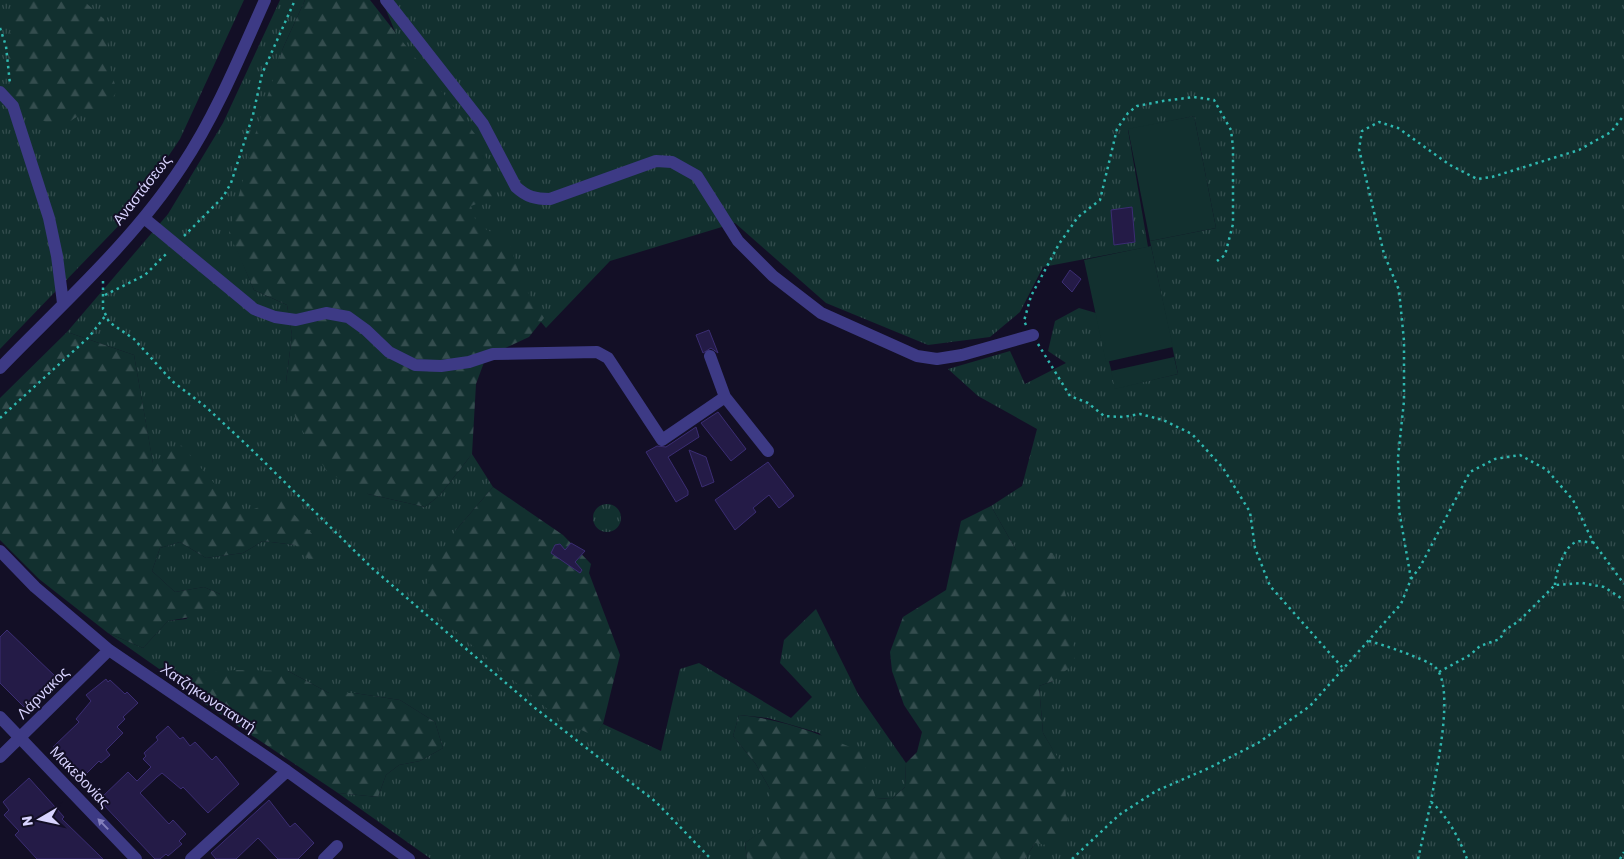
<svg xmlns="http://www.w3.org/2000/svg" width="1624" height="859" font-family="Rubik,sans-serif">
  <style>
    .grass { fill: url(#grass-tufts) }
    .forest { fill: url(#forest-firs) }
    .green { fill: #12302f }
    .building { fill: #241b47; stroke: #3b2d73 }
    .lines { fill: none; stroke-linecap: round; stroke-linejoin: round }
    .path { stroke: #2fb8b0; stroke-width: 2.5; stroke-dasharray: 2.5 4; stroke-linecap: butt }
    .minor { stroke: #3d3a85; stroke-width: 12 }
    .oneway { fill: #837fbc }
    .labels { text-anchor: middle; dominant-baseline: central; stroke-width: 4; stroke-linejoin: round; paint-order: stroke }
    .street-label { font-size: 15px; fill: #d9d4ff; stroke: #130f26 }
  </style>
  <defs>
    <pattern id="grass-tufts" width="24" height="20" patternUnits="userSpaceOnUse" patternTransform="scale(1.25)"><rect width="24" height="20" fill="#12302f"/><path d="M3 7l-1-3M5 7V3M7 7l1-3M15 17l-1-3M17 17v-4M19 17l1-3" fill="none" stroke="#344d4e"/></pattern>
    <pattern id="forest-firs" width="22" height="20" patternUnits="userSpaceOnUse" patternTransform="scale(1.25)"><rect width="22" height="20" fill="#12302f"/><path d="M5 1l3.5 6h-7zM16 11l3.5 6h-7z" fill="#344d4e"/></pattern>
  </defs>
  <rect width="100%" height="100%" fill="#130f26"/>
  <!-- grass -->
  <path class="grass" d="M0,0H244L180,139L128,216L0,349Z
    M280,0H305L283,48L230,233L254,290L287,305L292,335L286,382L368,494L425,507L440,495L472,454L493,487L456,530L595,735L603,724L661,751L680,669L699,663L791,718L812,697L780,663L784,640L816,609L858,694L906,763L905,787L892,799L876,798L819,733L768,718L739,715L733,736L755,763L770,789V826L745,843L747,859H431L338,793L378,797L386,775L399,765L420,761L443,748L435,722L400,700L354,693H329L288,671L193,674L182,685L108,633L143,648L168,621L186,619L220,594L204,587L175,592L152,571L160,548L180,542L206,558L243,553L263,541L295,545L313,535L241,515L180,445L153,464L134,355L67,332L168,214L223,123Z
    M382,0H1624V859H1025L1035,843L1064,769L1043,733L1039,686L1053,681L1016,550L991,506L1022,486L1037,429L978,396L948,369L1010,351L1025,384L1066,363L1048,351L1055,321L1079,308L1096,313L1116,388L1178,374L1150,241L1216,228L1194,116L1128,130L1148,247L1043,267L1020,312L990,337L928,345L826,303L735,223L610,261L546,328L488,258Z
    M593 518a14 14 0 1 1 28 0a14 14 0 1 1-28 0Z"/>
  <!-- forest -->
  <path class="forest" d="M14,0L85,2L104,19L108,39L107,56L117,92L99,113L78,116L69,122L52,125L13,106L14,88L6,46L11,30L10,11Z
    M305,0H370L475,134L491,168L492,198L471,206L477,225L508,240L524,286L544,318L529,337L486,357L476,384L472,454L440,495L425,507L368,494L327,472L296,420L286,382L292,335L287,305L254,290L229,233L253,141L283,48Z
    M67,332L134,355L153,463L180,444L241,514L280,499L313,535L315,566L295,545L263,541L243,553L206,558L180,542L160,548L152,571L175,592L204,587L220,594L207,614L168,621L143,648L108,633L39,579L0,540V398Z
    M493,487L563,535L591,564L589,573L620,655L603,724L595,736L563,722L428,608V569L456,530Z
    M991,506L1016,550L1054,553L1071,614L1075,663L1053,681L1039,686L1043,733L1064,768L1068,829L1058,847L1035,843L1025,859H747L745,843L770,825V789L755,763L733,736L739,715C782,719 820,734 860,751L876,798L892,799L905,787L906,763L917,752L922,732L904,705L892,671L890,652L903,617L946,590L961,521Z
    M235,670L288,671L329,693H354L400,700L435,722L443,748L420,761L399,765L386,775L378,797L338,793L199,700L182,685L193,674Z"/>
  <!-- green -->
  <path class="green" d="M1194,116L1216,228L1150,241L1128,129Z
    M1151,246L1173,347L1106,362L1084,260Z
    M1174,357L1178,374L1115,389L1111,371Z"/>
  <!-- building -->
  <path class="building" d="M1132,207L1135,242L1114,245L1111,210Z
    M1070,270L1081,279L1072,292L1062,282Z
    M709,330L718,353L711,348L703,353L696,335Z
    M718,412L746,449L731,461L701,423Z
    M696,427L699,437L668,457L688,491V495L676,502L646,452L657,446L666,447Z
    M689,450L706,457L714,482L702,487Z
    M768,462L794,496L779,508L769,495L753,508L756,512L735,530L715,500Z
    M571,543L585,551L575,562L582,570L580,573L551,553L555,545L560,544L565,550Z
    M7,630L57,678L31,703L29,702L24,707L0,683V637Z
    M106,679L108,682L110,680L125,694L127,692L138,703L123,717L125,719L117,727L123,733L106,750L110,755L101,763L99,761L82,778L53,747L79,722L76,719L91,701L86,695Z
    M168,726L180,739L183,737L190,746L195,742L212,760L216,756L239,784L208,813L183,787L181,789L162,773L157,777L140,793L169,824L173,820L186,834L179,841L182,844L168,856L166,854L160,859H155L99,800L128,772L137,781L151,767L143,759L146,756L144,753L158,740L156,737Z
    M29,778L64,817L62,819L103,859H37L15,835L19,831L4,815L9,810L3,802Z
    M269,800L290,827L295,823L314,843L298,859H278L258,838L236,859H216L211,853Z"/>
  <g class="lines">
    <!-- path -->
    <path class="path" d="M0,28L6,46L10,84
      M184,236L223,197L231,183L253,115L262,74L295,0
      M103,281V309L109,322L134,339L172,381L206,407L249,447L372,568L535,708L656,802L711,859
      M105,295L145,275L168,252
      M1026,325L1024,321L1031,296L1059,244L1078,217L1100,200L1117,129L1128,113L1137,106L1163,101L1194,97L1214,100L1231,130L1233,147V224L1225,255L1217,261
      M1038,344L1070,396L1088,403L1104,416L1123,417L1140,414L1163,420L1192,434L1223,468L1250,512L1255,548L1270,586L1342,667
      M0,418L89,337L106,315
      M1411,579L1420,567L1470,472L1495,459L1520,455L1547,470L1573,500L1593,542L1624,584
      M1555,585C1555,574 1564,548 1574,543C1580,539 1586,543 1593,542
      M1369,641C1381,644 1425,659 1434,666C1457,685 1435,774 1431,802
      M1439,672L1470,655L1480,646L1500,639L1505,630L1519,621L1555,585L1582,583L1604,587L1624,600
      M1072,859L1119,815L1156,791L1209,768L1258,743L1310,706L1401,604L1411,579L1399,510L1398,457L1404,401V341L1399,290L1384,254L1359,149L1362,131L1379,122L1398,128L1450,165L1477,179L1492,177L1579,150L1611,132L1624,115
      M1418,859L1431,802C1447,815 1460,840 1467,859
      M1620,859L1624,852"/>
    <!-- minor -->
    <path class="minor" d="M386,0L483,124L516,187C527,197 535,199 550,199L656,161L672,162L697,176L738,241L773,276L821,313L917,356L937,359L962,355L1033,335
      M0,92L13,106L49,218L57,256L63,303
      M144,218L254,309L275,317L296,320L326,313L348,317L366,330L389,352L415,365L441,366L469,362L493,354L597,352L608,358L662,440L725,397L710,356
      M0,368C63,303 133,241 182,166C216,115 240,56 265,0
      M725,397L768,451
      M0,551L35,587L109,650L287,771L409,859
      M0,717L136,859
      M0,757L109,650
      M191,859L287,771
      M324,859L337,846"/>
  </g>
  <!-- one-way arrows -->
  <defs><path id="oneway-solid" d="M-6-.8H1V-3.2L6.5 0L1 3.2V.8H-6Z" transform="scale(1.25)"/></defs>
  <use class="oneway" href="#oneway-solid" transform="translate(103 824) rotate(-134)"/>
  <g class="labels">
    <!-- street labels -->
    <g class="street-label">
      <text transform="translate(142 190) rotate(-52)">Αναστάσεως</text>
      <text transform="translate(43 693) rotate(-45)">Λάρνακος</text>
      <text transform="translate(208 698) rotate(34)">Χατζηκωνσταντή</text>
      <text transform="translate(80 777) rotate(46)">Μακεδονίας</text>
    </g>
  </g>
  <!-- north arrow -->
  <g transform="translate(40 819) rotate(261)" stroke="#130f26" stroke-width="4" paint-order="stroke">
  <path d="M0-4L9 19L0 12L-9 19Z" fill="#d9d4ff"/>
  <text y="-8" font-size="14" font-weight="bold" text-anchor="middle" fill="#d9d4ff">N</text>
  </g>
</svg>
